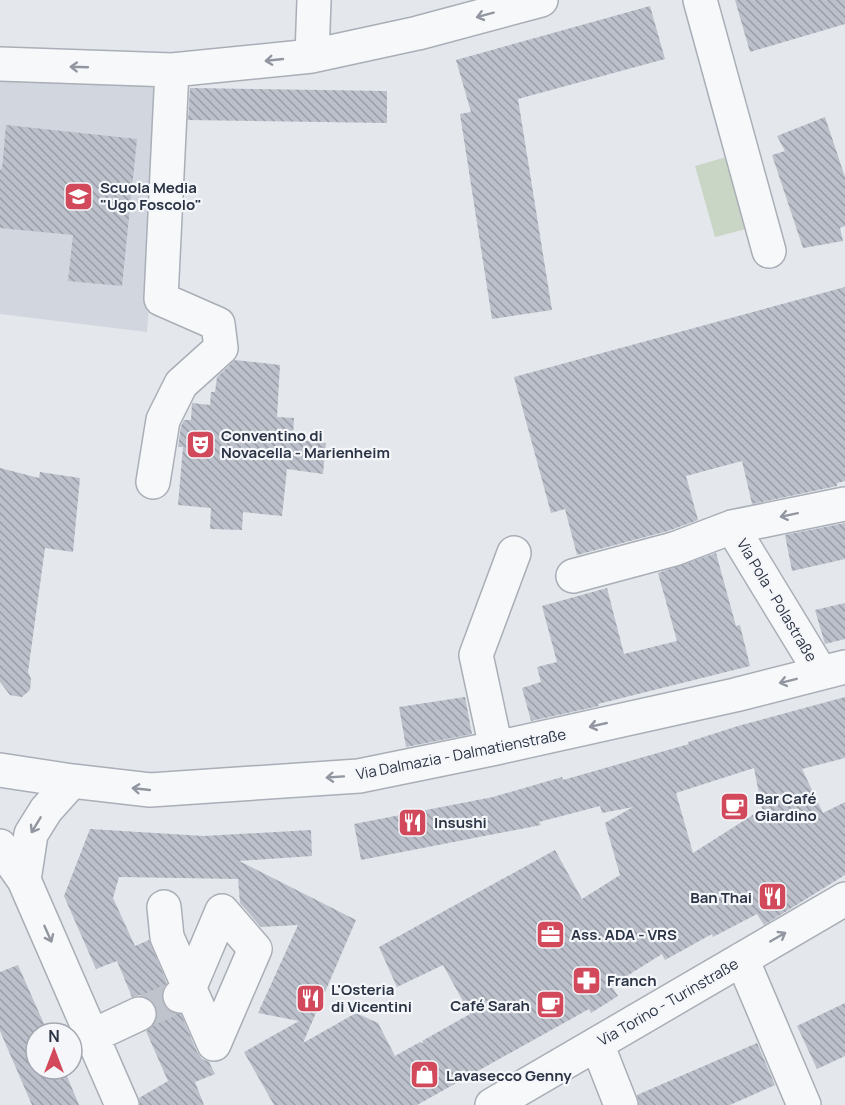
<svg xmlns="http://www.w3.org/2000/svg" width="845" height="1105" font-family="Manrope,sans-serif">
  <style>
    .built { fill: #d2d6de }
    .green { fill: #c9d6c5 }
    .building { fill: url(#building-back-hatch); fill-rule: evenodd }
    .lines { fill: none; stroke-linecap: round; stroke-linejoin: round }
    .minor-tunnel { stroke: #bfc3cb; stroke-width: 33; stroke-dasharray: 33 16; stroke-linecap: butt }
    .minor-casing { stroke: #a9aeb7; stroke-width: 36 }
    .minor { stroke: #f7f8fa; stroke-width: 33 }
    .oneway { stroke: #9196a0 }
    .labels { text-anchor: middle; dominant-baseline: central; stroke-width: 4.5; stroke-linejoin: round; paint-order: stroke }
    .poi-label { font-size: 15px; font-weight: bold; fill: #2b3445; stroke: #f4f6f9; text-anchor: start }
    .street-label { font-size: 15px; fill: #2b3445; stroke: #f4f6f9 }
  </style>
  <defs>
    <pattern id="building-back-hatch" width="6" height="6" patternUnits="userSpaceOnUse" patternTransform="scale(1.5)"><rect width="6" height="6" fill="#bbc0ca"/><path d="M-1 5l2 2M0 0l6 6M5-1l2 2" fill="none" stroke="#989da6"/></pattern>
  </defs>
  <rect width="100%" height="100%" fill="#e4e7ec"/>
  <!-- built -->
  <path class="built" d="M0,78H167L147,332L0,314Z"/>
  <!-- green -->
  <path class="green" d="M730,156L750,228L715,237L695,166Z"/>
  <!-- building -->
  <path class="building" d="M735,0H845V24L750,52Z
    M650,6L665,59L518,99L552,310L492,319L460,114L471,112L456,60Z
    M190,88L387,91V123L188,120Z
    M825,117L845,177V226L840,228L843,241L803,248L772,155L785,151L777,136Z
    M6,125L137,139L122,286L68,281L73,235L0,228V169H2Z
    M845,287V481L837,483V486L752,504L742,461L686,476L698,520L668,531L577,555L565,509L551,513L514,377Z
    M235,360L280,365L277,417L294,418L293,439L326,443L323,474L287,469L282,516L243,512L242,530L210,529L211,508L178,505L183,447H178L181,426L184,420H191L192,403L210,405L211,392H215L217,377Z
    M0,468L39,478L40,472L80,478L73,552L45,548L28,672L31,679L30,690L22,697L10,695L0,682Z
    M845,523V559L792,571L785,535Z
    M716,553L736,626L740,625L750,666L598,704L599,706L531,721L522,688L541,682L537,667L557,662L542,606L607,588L624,654L677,641L658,573Z
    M845,603V639L825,644L815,610Z
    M465,697L472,734L406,747L399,707Z
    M845,697V758L802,769L823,813L845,802V875L764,925L757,914L713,937L712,934L665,960L662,954L611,986L618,996L591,1013L589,1009L417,1105H274L244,1052L299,1021L258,1013L298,925L261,927L240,903L238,879L119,877L113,898L135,946L149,940L167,983L162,990L161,998L165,1007L172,1013L181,1014L197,1052L202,1059L209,1062L215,1074L195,1082L204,1105H140L139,1098L168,1081L146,1031L155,1024L158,1016L156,1007L149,998L140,995L132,997L117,961L96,969L64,896L90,829L204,836L311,830L312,856L239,861L356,920L303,1043L356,1013L378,1023L395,1056L420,1042L424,1044L422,1041L470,1014L443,965L397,987L379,947L555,850L582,899L620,875L605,823L633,807L602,813L600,806L539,822L541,825L361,860L354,824L493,797L562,777L563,780L689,744L688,742L738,726ZM754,768L762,809L693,853L676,793Z
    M18,965L48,1033H36V1069H64L79,1105H32L0,1031V972Z
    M845,1003V1056L817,1069L797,1026Z
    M757,1043L775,1085L730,1105H639L637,1095Z"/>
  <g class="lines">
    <!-- minor-tunnel -->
    <path class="minor-tunnel" d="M139,1014L180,996"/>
    <defs>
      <path id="minor" d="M700,0L769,251
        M312,56L314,0
        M0,64L172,70L312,56L418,33L541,0
        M153,482L163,420L181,384L221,348L218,324L161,299L172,70
        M732,527L821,673
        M573,576L674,549L732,527L845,504
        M496,748L476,655L514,553
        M0,770L72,781L150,790L359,776L496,748L735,695L845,667
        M0,846L24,880L122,1105
        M24,880L31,834L46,810L72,781
        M164,907L167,937L214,1044
        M742,959L804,1105
        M180,996L189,989L222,911L255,949L214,1044
        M92,1036L139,1014
        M597,1044L621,1105
        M492,1105L845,899"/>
    </defs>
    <!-- minor casing -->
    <use href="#minor" class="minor-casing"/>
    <!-- minor -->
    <use href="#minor" class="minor"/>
  </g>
  <!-- one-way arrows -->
  <defs><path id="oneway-shaft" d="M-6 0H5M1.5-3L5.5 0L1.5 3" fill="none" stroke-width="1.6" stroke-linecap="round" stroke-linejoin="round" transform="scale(1.5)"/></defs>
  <g class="oneway">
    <use href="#oneway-shaft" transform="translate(485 15) rotate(165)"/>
    <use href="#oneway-shaft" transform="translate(274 60) rotate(174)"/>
    <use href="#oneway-shaft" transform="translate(79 67) rotate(-178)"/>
    <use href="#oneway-shaft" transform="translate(789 515) rotate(168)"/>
    <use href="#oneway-shaft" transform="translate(788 681) rotate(166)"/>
    <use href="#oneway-shaft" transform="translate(598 725) rotate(167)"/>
    <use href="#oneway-shaft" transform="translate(335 777) rotate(176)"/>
    <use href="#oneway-shaft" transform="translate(141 789) rotate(-174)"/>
    <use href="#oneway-shaft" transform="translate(36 825) rotate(121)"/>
    <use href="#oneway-shaft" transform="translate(48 934) rotate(66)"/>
    <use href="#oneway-shaft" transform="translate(778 937) rotate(-30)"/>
  </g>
  <!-- icons -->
  <defs>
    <symbol id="school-square" viewBox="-11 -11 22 22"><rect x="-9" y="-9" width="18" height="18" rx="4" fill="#d1495b" stroke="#f4f6f9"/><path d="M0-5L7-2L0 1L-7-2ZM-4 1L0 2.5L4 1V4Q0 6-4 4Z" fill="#fff"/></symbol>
    <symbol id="theatre-square" viewBox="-11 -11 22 22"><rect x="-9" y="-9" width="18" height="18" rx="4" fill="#d1495b" stroke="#f4f6f9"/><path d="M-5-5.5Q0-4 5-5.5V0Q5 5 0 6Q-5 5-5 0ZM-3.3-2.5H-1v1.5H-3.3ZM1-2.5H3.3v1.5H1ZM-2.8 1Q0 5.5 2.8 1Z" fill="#fff"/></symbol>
    <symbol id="cafe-square" viewBox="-11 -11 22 22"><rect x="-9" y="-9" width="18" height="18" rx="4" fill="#d1495b" stroke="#f4f6f9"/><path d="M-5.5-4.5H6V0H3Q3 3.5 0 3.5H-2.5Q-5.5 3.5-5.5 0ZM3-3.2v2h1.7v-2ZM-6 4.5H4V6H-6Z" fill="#fff"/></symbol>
    <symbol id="restaurant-square" viewBox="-11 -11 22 22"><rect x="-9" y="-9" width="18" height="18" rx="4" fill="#d1495b" stroke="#f4f6f9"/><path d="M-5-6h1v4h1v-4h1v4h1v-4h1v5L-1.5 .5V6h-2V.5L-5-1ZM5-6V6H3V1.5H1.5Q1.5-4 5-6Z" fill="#fff"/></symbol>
    <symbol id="office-square" viewBox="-11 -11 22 22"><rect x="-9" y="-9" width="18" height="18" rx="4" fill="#d1495b" stroke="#f4f6f9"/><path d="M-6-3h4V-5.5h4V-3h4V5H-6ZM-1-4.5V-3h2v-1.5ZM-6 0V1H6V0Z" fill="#fff"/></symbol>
    <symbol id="pharmacy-square" viewBox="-11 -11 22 22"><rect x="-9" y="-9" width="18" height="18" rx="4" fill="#d1495b" stroke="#f4f6f9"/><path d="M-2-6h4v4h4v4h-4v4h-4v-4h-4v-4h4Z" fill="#fff"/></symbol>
    <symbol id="shop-square" viewBox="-11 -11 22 22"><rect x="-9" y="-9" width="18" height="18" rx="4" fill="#d1495b" stroke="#f4f6f9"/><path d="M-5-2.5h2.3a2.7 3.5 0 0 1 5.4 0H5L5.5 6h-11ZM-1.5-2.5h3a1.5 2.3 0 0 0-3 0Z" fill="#fff"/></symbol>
  </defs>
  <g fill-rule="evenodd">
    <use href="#school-square" x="62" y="180" width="33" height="33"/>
    <use href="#theatre-square" x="184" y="428" width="33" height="33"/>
    <use href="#cafe-square" x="718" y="790" width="33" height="33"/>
    <use href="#restaurant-square" x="396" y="806" width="33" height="33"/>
    <use href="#restaurant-square" x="756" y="880" width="33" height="33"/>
    <use href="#office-square" x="534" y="918" width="33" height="33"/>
    <use href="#pharmacy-square" x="570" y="964" width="33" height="33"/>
    <use href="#restaurant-square" x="294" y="982" width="33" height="33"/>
    <use href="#cafe-square" x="534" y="988" width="33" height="33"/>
    <use href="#shop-square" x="408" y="1058" width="33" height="33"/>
  </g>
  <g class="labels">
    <!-- poi labels -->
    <g class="poi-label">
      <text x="100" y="187">Scuola Media<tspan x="100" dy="17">"Ugo Foscolo"</tspan></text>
      <text x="221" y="435">Conventino di<tspan x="221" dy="17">Novacella - Marienheim</tspan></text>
      <text x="755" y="798">Bar Café<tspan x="755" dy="17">Giardino</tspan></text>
      <text x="434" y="822">Insushi</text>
      <text x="752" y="897" text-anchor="end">Ban Thai</text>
      <text x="571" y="934">Ass. ADA - VRS</text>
      <text x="607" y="980">Franch</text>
      <text x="331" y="989">L'Osteria<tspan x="331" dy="17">di Vicentini</tspan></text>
      <text x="530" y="1005" text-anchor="end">Café Sarah</text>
      <text x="446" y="1075">Lavasecco Genny</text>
    </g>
    <!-- street labels -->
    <g class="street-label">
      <text transform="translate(777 600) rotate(59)">Via Pola - Polastraße</text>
      <text transform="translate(461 754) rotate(-11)">Via Dalmazia - Dalmatienstraße</text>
      <text transform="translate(668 1002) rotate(-30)">Via Torino - Turinstraße</text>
    </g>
  </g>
  <!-- north arrow -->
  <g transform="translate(54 1051)"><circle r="28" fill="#f4f6f9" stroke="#a4a8b1" stroke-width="1.5"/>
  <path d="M0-4.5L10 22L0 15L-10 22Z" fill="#d1495b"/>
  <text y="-9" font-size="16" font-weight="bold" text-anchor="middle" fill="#2b3445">N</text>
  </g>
</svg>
